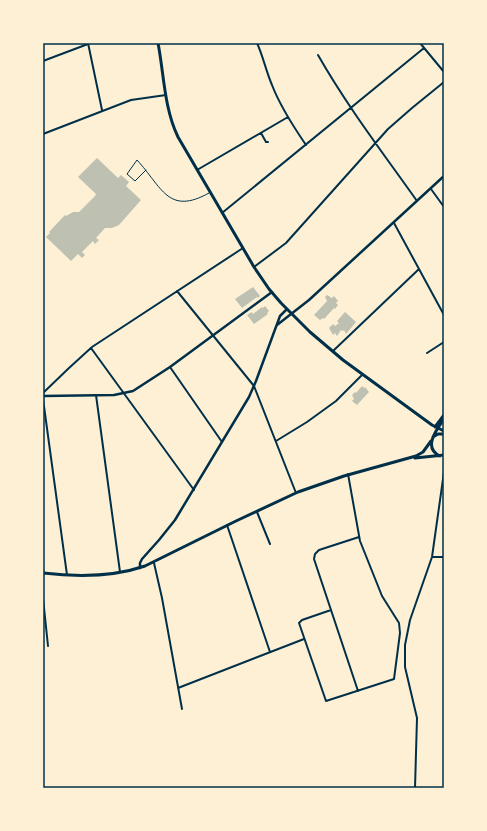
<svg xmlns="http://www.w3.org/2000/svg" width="487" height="831" font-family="'Sofia Sans Condensed',sans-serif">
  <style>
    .building { fill: #bec0b2 }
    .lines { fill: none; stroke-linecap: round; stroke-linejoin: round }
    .service { stroke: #003049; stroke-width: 1 }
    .minor { stroke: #003049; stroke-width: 2 }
    .tertiary { stroke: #003049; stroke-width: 2.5 }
    .secondary { stroke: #003049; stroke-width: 3 }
    .neatline { fill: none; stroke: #003049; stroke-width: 1.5 }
  </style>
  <rect width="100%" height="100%" fill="#fdf0d5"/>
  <!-- building -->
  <path class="building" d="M97,158L118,178L121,175L129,182L126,186L141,200L119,225L112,228H105L96,238L99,240L95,244L93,241L82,252L85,255L82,258L78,254L71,261L46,237L50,233L49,232L65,215L66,216L73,212H79L95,196L96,194L78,177Z
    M253,287L260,296L258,298L257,297L242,308L235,299Z
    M327,295L332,298L334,296L338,301L336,303L338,305L335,309L334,308L324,319L323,318L320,320L314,315L327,301L325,297Z
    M265,306L269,311L267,313L268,314L254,324L247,315L252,312L253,314L262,307L263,308Z
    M345,312L356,322L346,334L344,330L343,331L341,330L337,336L335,333L333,335L329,328L333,324L335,326L339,323L337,321Z
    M362,386L364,388L365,387L369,392L357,405L352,401L354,399L352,395L355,392L356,393Z"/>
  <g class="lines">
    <!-- service -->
    <path class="service" d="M146,170L135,181L127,174L137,160C162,187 168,216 209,193"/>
    <!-- minor -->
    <path class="minor" d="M88,43L102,110
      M257,43C263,56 266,71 272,85C280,106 293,126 306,145
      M420,43L444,72
      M318,55C347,106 383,153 417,201
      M43,61L88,44
      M261,133L266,142H268
      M43,134L131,100L166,95
      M197,170L288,117
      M431,189L444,207
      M222,213L424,48
      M394,223L444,315
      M254,267L286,243L388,129L412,108L444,82
      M177,291L254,386L296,493
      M91,348L194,490
      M333,351L419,269
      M427,353L444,342
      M170,367L222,442
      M43,393L69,368L92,347L243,248
      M96,395L120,572
      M43,399L67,575
      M276,441L307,422L336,401L362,375
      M257,512L270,544
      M227,525L270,652
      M432,557H444
      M154,563L162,598L182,709
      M43,598L48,646
      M331,610L302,620L299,623L326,701L394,679L400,633L399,623L382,596L360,541L348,474
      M178,688L304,639
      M358,691L314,559L315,554L319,550L359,537
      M415,788L417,718L405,667V645L410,620L432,557L444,472"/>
    <!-- tertiary -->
    <path class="tertiary" d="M277,325L309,300L444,176
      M43,396L114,395L133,391L170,367L272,292
      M140,568V563L142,559L159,540L175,520L249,397L256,381L280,316L287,309"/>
    <!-- secondary -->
    <path class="secondary" d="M158,43C164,74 164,108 178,137L254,267L269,289L281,303L310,332L343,360L432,425L444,431
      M435,427L444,415
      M433,437L438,434H444
      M440,456C422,448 437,429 444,419
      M415,458L444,455
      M43,573C76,577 113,577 145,566L236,521L298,492L344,476L416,456L423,452L431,441"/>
  </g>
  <!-- border -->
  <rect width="487" height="831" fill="none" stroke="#fdf0d5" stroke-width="88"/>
  <rect x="44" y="44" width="399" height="743" class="neatline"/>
</svg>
